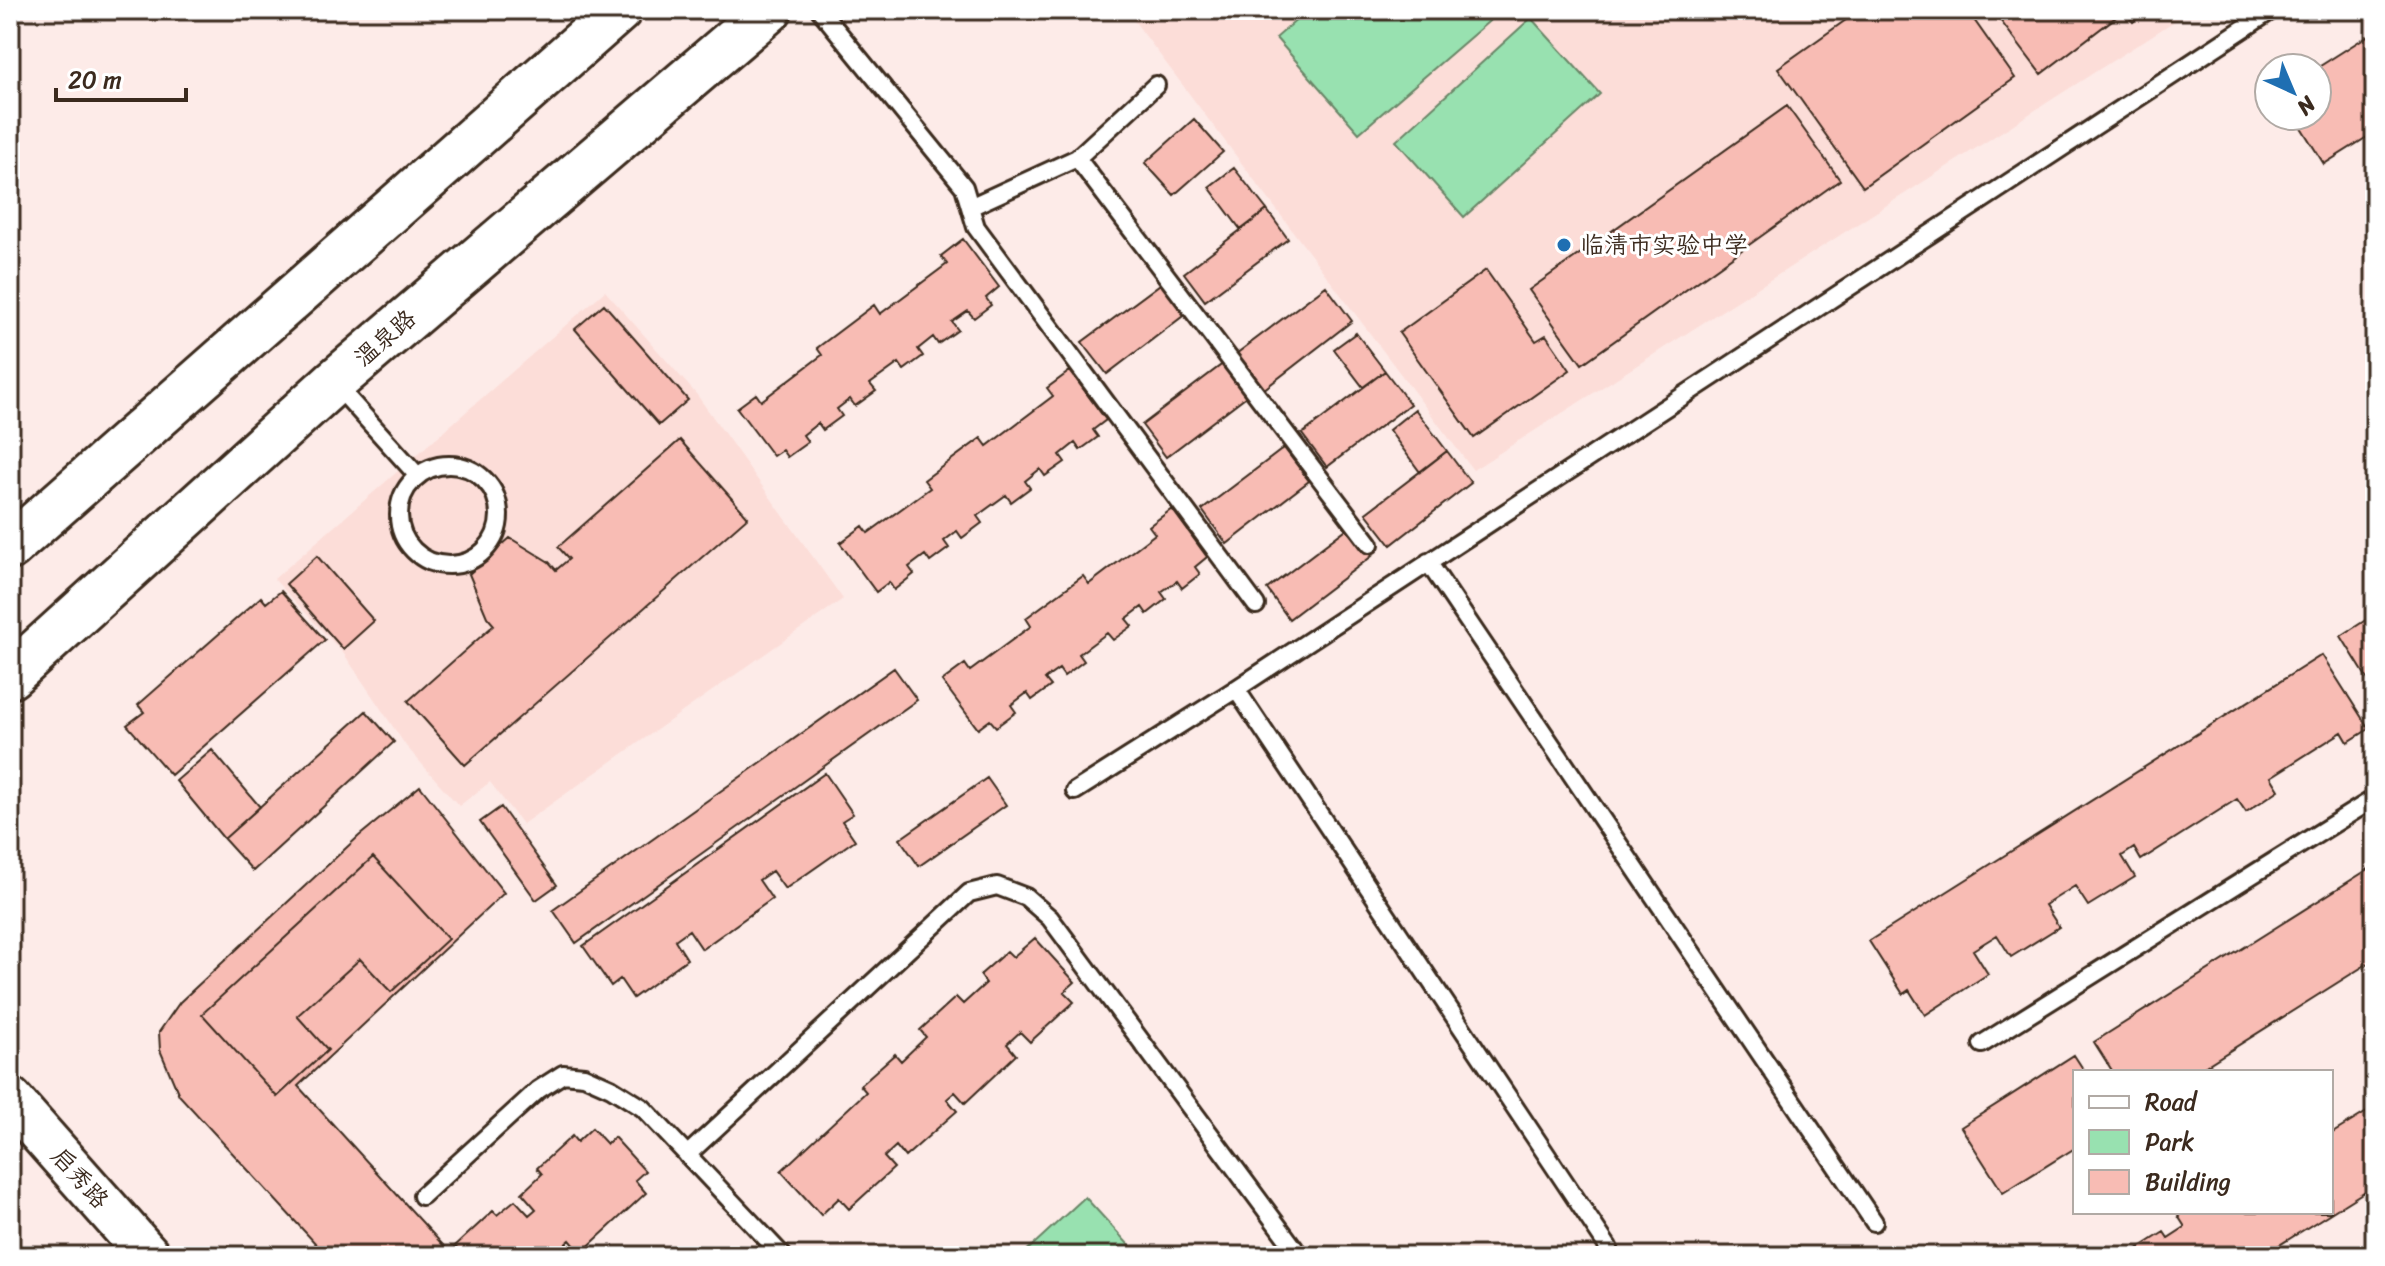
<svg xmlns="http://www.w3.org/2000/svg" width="2385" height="1266" font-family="Sriracha,'LXGW WenKai TC',sans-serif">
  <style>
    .built { fill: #fcddd8 }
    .green { fill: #98e1b0; stroke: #6a8667; stroke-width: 2 }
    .building { fill: #f8bcb4; stroke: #3b2a1e; stroke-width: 2 }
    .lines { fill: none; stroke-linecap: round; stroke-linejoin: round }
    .service-casing { stroke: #3b2a1e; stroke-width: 22 }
    .tertiary-casing { stroke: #3b2a1e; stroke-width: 48 }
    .secondary-casing { stroke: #3b2a1e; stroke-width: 50 }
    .service { stroke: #fff; stroke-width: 16 }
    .tertiary { stroke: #fff; stroke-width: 42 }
    .secondary { stroke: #fff; stroke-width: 44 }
    .poi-dot { fill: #1f6fb2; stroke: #fff; stroke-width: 3 }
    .labels { text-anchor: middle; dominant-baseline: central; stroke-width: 6; stroke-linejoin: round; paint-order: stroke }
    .poi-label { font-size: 24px; fill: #3b2a1e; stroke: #fff; text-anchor: start }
    .street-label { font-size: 24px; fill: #3b2a1e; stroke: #fff }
  </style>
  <rect width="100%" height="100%" fill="#fdebe8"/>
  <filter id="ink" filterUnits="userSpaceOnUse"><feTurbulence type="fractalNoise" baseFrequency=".0125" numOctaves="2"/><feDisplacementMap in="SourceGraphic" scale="16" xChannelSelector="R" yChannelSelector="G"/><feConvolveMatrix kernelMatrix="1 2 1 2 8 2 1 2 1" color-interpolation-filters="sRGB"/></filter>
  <g filter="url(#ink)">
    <!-- built -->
    <path class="built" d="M1126,10H2192L1473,470Z
      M605,291L697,395L843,599L517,828L522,824L490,782L459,806L406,746L344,654L274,579Z"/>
    <!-- green -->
    <path class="green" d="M1308,10H1502L1359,133L1276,38Z
      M1531,18L1600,94L1464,217L1396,141Z
      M1085,1197L1139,1256H1021Z"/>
    <!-- building -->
    <path class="building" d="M1860,10H1967L2015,78L1863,187L1778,68Z
      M2004,10H2148L2133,22L2124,11L2041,74L1997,16Z
      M2375,31V132L2324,164L2294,116H2317V68Z
      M1787,106L1840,180L1582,364L1529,290Z
      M1194,119L1223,152L1174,195L1145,163Z
      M1234,168L1267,210L1241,230L1209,187Z
      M1267,210L1288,239L1205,301L1184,273Z
      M963,239L999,287L986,298L991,305L974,318L968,311L952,322L958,330L938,344L933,337L918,349L923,356L904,370L899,363L870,384L876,391L855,406L850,399L837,409L842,416L823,430L818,423L803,435L808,442L787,457L782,450L773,456L737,408L756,394L761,401L822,355L817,348L874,305L880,314L947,264L941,256Z
      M1486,270L1536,341L1546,335L1570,370L1474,438L1399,333Z
      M1163,282L1187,313L1107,374L1082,342Z
      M1326,286L1352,321L1263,390L1236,354Z
      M604,304L688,400L659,425L575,329Z
      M1356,333L1385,371L1363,387L1334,349Z
      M1224,363L1249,394L1166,457L1142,425Z
      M1070,371L1106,420L1093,430L1098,437L1080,450L1075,443L1060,455L1065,462L1045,476L1040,469L1025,481L1030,488L1011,502L1006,495L977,516L982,523L962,538L957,531L944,541L949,548L930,562L925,555L909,567L914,574L894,590L889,582L876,592L840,543L863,526L868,533L930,488L924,480L981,438L987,446L1053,396L1047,388Z
      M1385,371L1410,404L1327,467L1302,434Z
      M1415,409L1447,451L1420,472L1389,430Z
      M680,440L748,517L465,765L408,701L494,625L487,617L469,574L510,538L549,562L556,570L569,559L558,547Z
      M1284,448L1309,481L1227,544L1202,510Z
      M1447,451L1471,483L1391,545L1366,513Z
      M1172,509L1207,557L1195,567L1200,574L1182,588L1177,581L1161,592L1166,599L1147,614L1142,607L1126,619L1132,626L1113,640L1107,633L1079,654L1084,661L1064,676L1059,669L1045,679L1051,686L1032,700L1027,693L1011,705L1016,712L996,727L990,720L978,729L942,681L965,664L970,671L1031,626L1026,618L1083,576L1089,584L1155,534L1149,526Z
      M1349,527L1372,556L1289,619L1267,589Z
      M317,556L374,621L343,649L286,584Z
      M281,591L325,640L171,775L127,725L144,712L138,705L261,597L266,603Z
      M2375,614V691L2341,636Z
      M2322,655L2369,729L2348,742L2342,732L2271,777L2279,790L2246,812L2237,799L2141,860L2134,848L2122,856L2135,877L2088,906L2075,886L2045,905L2059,927L2011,957L1997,935L1973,950L1988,974L1925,1015L1909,990L1903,994L1869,941Z
      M894,668L917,700L576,943L553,910Z
      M366,711L394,742L253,871L224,839Z
      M212,750L260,807L224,839L176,781Z
      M825,773L853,814L842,821L855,840L785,889L772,871L759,880L772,899L702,949L689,930L675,940L687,959L633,998L620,979L611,986L583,946Z
      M987,778L1006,805L919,866L900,839Z
      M420,786L504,893L298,1086L453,1256H327L179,1095L160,1050L159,1032L180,1002L359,836Z
      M501,807L557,885L536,900L480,822Z
      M373,857L448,939L391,992L360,959L297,1016L328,1050L277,1097L202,1014Z
      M2375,865V959L2196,1072H2113L2094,1042Z
      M1035,938L1075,982L1064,992L1074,1002L1030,1042L1020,1032L1007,1044L1016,1055L965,1103L955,1092L947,1099L957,1111L905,1157L896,1146L884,1157L894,1168L849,1209L839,1198L821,1215L781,1171L866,1092L860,1085L895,1054L901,1061L926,1037L920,1030L956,997L963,1004L986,983L980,975L1007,951L1013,957Z
      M2074,1055L2085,1072H2075V1148L2003,1193L1961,1127Z
      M2375,1107V1185L2262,1256H2133L2131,1253L2164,1232L2168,1238L2185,1227L2178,1216L2184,1212H2331V1134Z
      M592,1128L607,1144L614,1137L645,1171L635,1180L646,1193L581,1253L570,1240L554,1254L555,1256H454L459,1251L455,1246L493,1211L497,1215L515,1200L529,1215L536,1209L522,1193L542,1174L537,1168L572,1136L577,1142Z"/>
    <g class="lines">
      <defs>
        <path id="service" d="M820,10L964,187L976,227L1256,605
          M1077,158L1370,544
          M970,207L1077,158L1156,85
          M336,385L418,476
          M399 515a50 50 0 1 1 100 0a50 50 0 1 1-100 0Z
          M1428,562L1874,1222
          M1236,689L1608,1247
          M1075,791L1236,689L2272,10
          M1982,1044L2375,798
          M687,1155L969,893L997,886L1026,897L1050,918L1300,1256
          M422,1196L538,1090L563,1074L584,1076L611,1088L643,1108L783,1256"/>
        <path id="tertiary" d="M10,1099L149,1256"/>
        <path id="secondary" d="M10,547L619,10
          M10,676L334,382L769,10"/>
      </defs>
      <!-- service casing -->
      <use href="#service" class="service-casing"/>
      <!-- tertiary casing -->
      <use href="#tertiary" class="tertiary-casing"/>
      <!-- secondary casing -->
      <use href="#secondary" class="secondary-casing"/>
      <!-- service -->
      <use href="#service" class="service"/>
      <!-- tertiary -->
      <use href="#tertiary" class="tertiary"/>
      <!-- secondary -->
      <use href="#secondary" class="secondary"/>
    </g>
  </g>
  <!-- markers -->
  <circle class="poi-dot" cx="1564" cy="245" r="8"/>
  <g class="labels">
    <!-- poi labels -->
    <g class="poi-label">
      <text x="1580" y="245">临清市实验中学</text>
    </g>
    <!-- street labels -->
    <g class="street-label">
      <text transform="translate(385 338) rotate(-41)">温泉路</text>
      <text transform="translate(80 1178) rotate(48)">启秀路</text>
    </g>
  </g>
  <!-- margin -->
  <rect width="2385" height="1266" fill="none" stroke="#fff" stroke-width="40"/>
  <rect x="20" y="20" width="2345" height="1226" fill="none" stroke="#3b2a1e" stroke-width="3" filter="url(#ink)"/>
  <!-- legend -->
  <rect x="2073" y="1070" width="260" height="144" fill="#ffffff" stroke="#b1aaa5" stroke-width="2"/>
  <rect x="2089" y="1096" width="40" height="12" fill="#ffffff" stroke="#b1aaa5" stroke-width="2"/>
  <text x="2145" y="1110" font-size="24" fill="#3b2a1e">Road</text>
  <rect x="2089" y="1130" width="40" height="24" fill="#98e1b0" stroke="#b1aaa5" stroke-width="2"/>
  <text x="2145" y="1150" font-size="24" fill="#3b2a1e">Park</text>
  <rect x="2089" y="1170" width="40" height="24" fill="#f8bcb4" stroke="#b1aaa5" stroke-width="2"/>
  <text x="2145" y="1190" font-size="24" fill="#3b2a1e">Building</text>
  <!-- north arrow -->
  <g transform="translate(2293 92) rotate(136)"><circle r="38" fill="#ffffff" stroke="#b1aaa5" stroke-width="2"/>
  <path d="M0-6L14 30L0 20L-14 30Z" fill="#1f6fb2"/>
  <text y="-12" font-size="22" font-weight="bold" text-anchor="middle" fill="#3b2a1e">N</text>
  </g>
  <!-- scale -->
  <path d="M56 88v12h130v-12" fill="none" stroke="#3b2a1e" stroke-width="4"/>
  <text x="68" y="88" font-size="24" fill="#3b2a1e" stroke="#ffffff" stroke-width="6" paint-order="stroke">20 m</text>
</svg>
